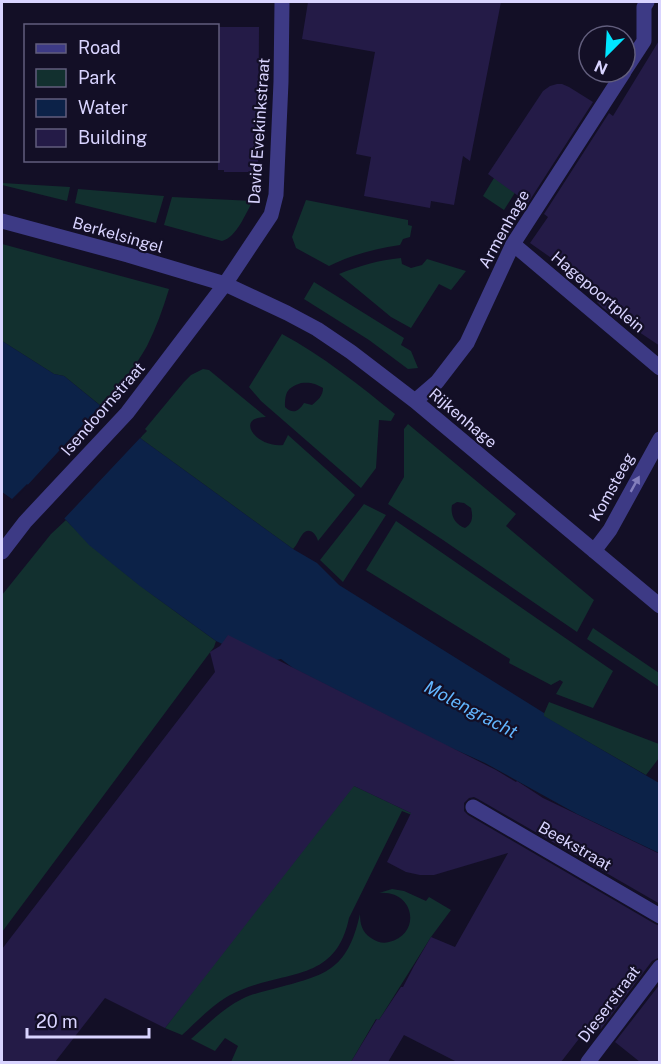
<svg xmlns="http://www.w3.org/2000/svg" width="661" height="1064" font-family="'Public Sans',sans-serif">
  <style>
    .green { fill: #12302f; fill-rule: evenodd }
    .water { fill: #0c2248 }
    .pier { fill: #130f26 }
    .building { fill: #241b47 }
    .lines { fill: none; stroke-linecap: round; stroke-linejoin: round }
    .street { stroke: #3d3a85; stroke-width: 15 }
    .oneway { fill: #837fbc }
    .labels { text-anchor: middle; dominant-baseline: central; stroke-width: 4.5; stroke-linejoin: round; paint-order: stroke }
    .street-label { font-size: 16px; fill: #d9d4ff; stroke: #130f26 }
    .water-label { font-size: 18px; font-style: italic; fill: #62b6ff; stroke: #130f26 }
  </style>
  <rect width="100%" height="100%" fill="#130f26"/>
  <!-- green -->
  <path class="green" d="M545,145L504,210L483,196L494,178Z
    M2,183L70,187L67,201L2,185Z
    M78,189L164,196L156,223L75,203Z
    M172,197L253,201C245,214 237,237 222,241L164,225Z
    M306,200L408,220V225L412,226L410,237L403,239L400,245C375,249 353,254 329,266L296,248L292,237Z
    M2,244L169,289C163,309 156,328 147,346C135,368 118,387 101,406L64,376L54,374L2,341Z
    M401,258L402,264L411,268L422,265L427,259L466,271L451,290L439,284L411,328L391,317L339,274C359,266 379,260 401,258Z
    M314,282L404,338L401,345L411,351L418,368L408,369L369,340L304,299Z
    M282,334C323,356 359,385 395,414L391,421L379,420L376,468L361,488L261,401L249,387ZM301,383C310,382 315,383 323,388C323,396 318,400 312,405L304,403C299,411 293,415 285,407C285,392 287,388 301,383Z
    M203,369L209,370L266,417C234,417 256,448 283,445L288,435L355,495L318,541C316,533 308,526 302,535C299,539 297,545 293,549L140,438L147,431L145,429L184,382L191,375Z
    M408,424L516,514L506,526L594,600L577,632L443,540L388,504L404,477V429ZM457,502L464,503L471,508C473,516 473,523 465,528C455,525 450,515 452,505Z
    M364,504L386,515L343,582L320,560Z
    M66,520C111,567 164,603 216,641L214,647L2,932V595L51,534Z
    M396,521L613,671L593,708L556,694L563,682L560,680L551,685L509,663L510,659L366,570Z
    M593,628L659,673V687L587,639Z
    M549,702L659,744V758L646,775L543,716Z
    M350,784L413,814L412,815L402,811L349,918C336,981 289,970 241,990C217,999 200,1019 182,1035L165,1028Z
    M392,889L404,891L426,901L429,897L451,910L431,937L379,1020L376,1019L351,1062H231L238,1046L225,1038L215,1051L191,1039C207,1025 222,1009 242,999C252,994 262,992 273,989C325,975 347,972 360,914C360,924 362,932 371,938C377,942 383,944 389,942C422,934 415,890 379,893Z"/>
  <!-- water -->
  <path class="water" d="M2,341L54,374L64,376L140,438L293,549L317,563L339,585L544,713V716L659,783L658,786L660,787L659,853L577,814L485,763L445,745L293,668L281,659L263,663L216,641L140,586L89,545L66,520L27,484L12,499L2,492Z"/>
  <!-- pier -->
  <path class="pier" d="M103,403L142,436L62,521L26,488L12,502Z"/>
  <!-- building -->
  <path class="building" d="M308,2H501L470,161L463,156L454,205L431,201L430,208L364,196L371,157L356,154L375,52L302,39Z
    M218,27H259L258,172H224V170H218Z
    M660,39V346L603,308L597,302L599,299L564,274L567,269L530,243L548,217L544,214L609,113L613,116Z
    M557,84H562L569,87L593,102L528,203L488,174L543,91L550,86Z
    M228,635L496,770L516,782L517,781L543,798L660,854V904L478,799L474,797L469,798L464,803V811L468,815L655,924L660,926V957L652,961L601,1029L592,1022L561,1062H457L404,1035L388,1062H351L377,1019L379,1020L401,987H403L414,966L431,937L455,947L508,853L434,875H420L406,872L387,862L411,813L354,786L165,1028L105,998L55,1062H2V949L215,672L210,652L220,646Z
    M660,984V1062H640L615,1042Z"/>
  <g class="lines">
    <!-- street -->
    <path class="street" d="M625,70L644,41V7L647,2
      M2,221L128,255L225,284L287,313L317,329L351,352L415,401L660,606
      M513,244L660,368
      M415,401L437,382L467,343L513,244L624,72
      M594,551L610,530L660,439
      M2,552L25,522L127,413L225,284L271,215L276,195L281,82L282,2
      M473,807L660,916
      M588,1062L660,967"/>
  </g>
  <!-- one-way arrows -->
  <defs><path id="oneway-solid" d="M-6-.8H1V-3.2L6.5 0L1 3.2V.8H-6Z" transform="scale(1.5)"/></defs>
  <use class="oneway" href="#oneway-solid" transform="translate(635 484) rotate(-61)"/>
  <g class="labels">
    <!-- street labels -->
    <g class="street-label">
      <text transform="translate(259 131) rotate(-86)">David Evekinkstraat</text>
      <text transform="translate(504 229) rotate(-61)">Armenhage</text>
      <text transform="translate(118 235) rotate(16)">Berkelsingel</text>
      <text transform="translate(598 292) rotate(40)">Hagepoortplein</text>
      <text transform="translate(103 409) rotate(-49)">Isendoornstraat</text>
      <text transform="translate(463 418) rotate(40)">Rijkenhage</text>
      <text transform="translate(612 487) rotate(-61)">Komsteeg</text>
      <text transform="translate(575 846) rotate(30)">Beekstraat</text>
      <text transform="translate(609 1004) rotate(-53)">Dieserstraat</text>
    </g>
    <!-- water labels -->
    <g class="water-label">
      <text transform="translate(471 709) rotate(28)">Molengracht</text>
    </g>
  </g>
  <!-- border -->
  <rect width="661" height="1064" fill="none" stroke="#d9d4ff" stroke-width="6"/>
  <!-- legend -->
  <rect x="24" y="24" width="195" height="138" fill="#130f26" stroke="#625e7d" stroke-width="1.5"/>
  <rect x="36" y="44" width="30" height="9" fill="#3d3a85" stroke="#625e7d" stroke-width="1.5"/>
  <text x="78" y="54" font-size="18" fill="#d9d4ff">Road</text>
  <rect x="36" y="69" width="30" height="18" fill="#12302f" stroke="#625e7d" stroke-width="1.5"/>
  <text x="78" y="84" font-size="18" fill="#d9d4ff">Park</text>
  <rect x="36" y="99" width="30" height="18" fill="#0c2248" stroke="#625e7d" stroke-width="1.5"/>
  <text x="78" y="114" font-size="18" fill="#d9d4ff">Water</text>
  <rect x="36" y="129" width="30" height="18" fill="#241b47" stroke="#625e7d" stroke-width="1.5"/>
  <text x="78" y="144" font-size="18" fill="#d9d4ff">Building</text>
  <!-- north arrow -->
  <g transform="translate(607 54) rotate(204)"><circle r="28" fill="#130f26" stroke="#625e7d" stroke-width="1.5"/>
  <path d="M0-4.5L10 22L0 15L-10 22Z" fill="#00e5ff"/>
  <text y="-9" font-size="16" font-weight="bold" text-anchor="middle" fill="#d9d4ff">N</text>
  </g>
  <!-- scale -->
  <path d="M27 1028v9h122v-9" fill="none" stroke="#d9d4ff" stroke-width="3"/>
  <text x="36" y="1028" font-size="18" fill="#d9d4ff" stroke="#130f26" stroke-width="4.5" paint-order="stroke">20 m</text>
</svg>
